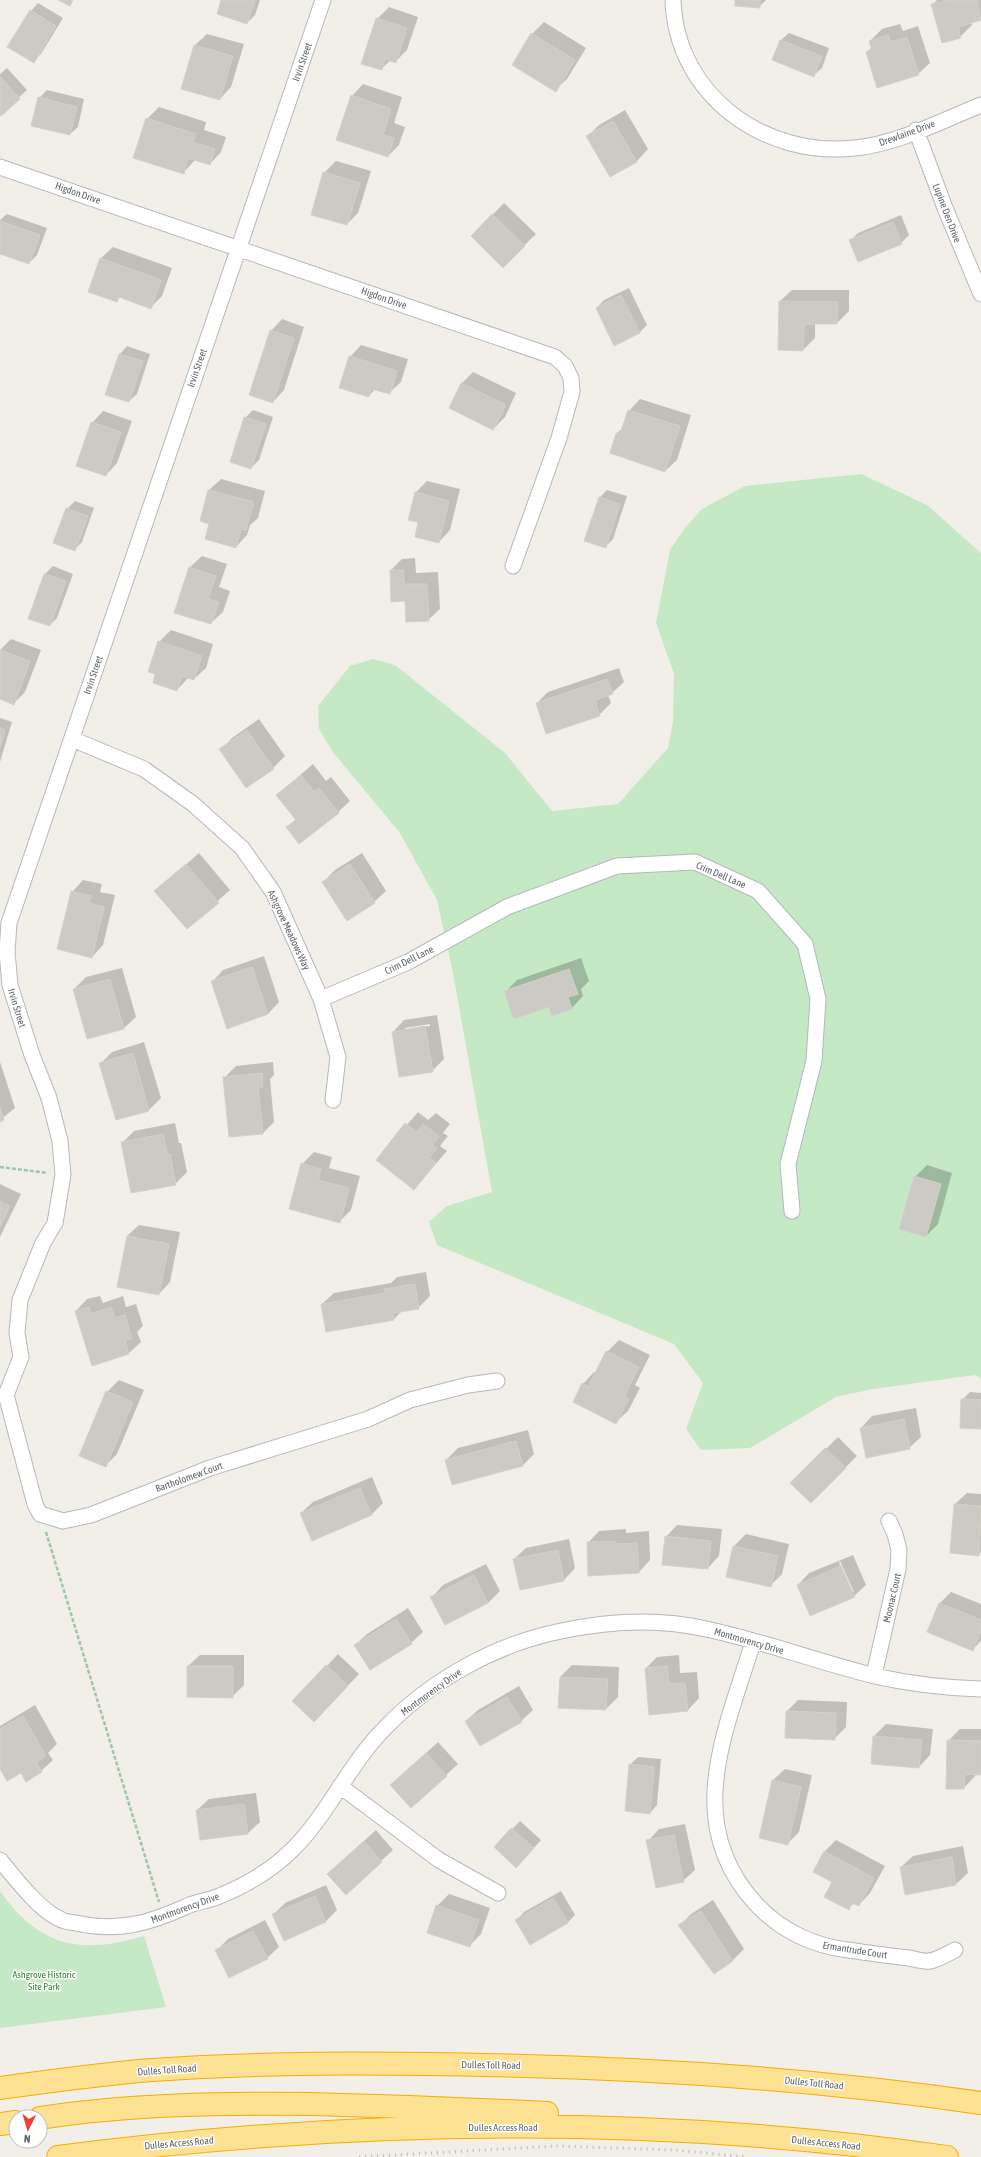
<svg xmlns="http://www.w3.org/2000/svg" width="981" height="2157" font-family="'Asap Condensed',sans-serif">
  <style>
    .green { fill: #c5e8c5 }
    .shadow { fill: #0003; fill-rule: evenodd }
    .building { fill: #cccac5; stroke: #d6d1c6 }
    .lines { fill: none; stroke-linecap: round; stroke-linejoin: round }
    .street-casing { stroke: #b5b8bc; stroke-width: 17 }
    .highway-casing { stroke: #f9ab00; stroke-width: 24 }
    .path { stroke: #9cc7a9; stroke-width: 2.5; stroke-dasharray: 4 2; stroke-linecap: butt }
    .street { stroke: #fff; stroke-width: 15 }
    .highway { stroke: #fde293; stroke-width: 22 }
    .rail { stroke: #b6b7b8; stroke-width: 3; stroke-dasharray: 1 5; stroke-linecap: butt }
    .labels { text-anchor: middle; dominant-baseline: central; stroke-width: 3; stroke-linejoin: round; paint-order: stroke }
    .street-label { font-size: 10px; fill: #5f6368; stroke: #fff }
    .park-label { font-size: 10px; fill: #348238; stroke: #fff }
  </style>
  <rect width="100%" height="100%" fill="#f1efe8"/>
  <!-- green -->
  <path class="green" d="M861,474L927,505L981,553V1378L975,1375L873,1389L836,1397L750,1448L701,1450L686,1429L703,1383L674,1344L437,1245L429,1222L447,1206L492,1192L453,973L437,900L400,833L333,752L319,729L318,706L350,666L373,659L395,665L505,753L552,811L618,804L668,748L673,723L674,674L656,623L670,550L685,528L702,509L745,486Z
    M0,1891C39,1947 81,1955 144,1936L166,2007L0,2028Z"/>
  <!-- shadow -->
  <path class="shadow" d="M222,0H260L255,15L247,23Z
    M736,0H766L759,7Z
    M937,0H981V19L971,22L972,25L960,37L932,5Z
    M38,3L63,18L41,54L33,61L31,11Z
    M389,7L418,17L407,50L395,62L391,60L381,69L377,19Z
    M544,22L586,48L567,79L555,90L513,64L532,34Z
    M900,24L903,31L918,26L930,63L918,74L867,52L872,47L870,41L882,29Z
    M789,33L829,48L822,68L814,75L774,60L781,40Z
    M207,34L244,44L231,87L220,99L195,45Z
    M7,68L27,90L1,114L0,74Z
    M363,84L402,97L394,123L405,127L399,145L388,156L352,96Z
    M47,90L84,99L78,127L70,134L39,98Z
    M159,107L206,122L204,130L226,137L221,152L210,164L196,159L183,173L147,119Z
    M625,110L648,149L637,161L611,176L587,137L599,125Z
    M336,161L371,171L358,213L347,224L324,173Z
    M504,203L536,234L503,266L472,236Z
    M7,214L47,228L37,255L29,263L0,253V220Z
    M901,215L909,235L901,243L850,241L858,233Z
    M113,247L172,268L162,296L150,308L120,297L117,301L101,258Z
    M629,288L647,325L639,333L597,308L604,300Z
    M792,290H849V311L837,323H815V338L803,350L780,301Z
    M282,319L304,327L284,390L273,402L271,331Z
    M361,345L408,359L401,382L389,393L375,389L369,396L350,357Z
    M127,346L150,354L137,394L129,401L106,394L120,354Z
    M473,372L516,393L505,417L493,429L462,383Z
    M640,399L691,415L677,460L665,471L611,453L617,433L624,427L629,411Z
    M253,410L273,417L259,460L251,468L245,418Z
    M103,411L132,421L117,463L106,475L92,423Z
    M221,479L265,491L258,518L250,525L247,535L236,547L210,523L201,520L209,490Z
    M427,481L460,489L450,530L439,542L420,521L415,493Z
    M607,490L627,496L613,539L605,547L600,497Z
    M75,501L94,508L82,542L74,550L67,509Z
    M202,556L227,564L219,587L230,591L223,612L211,623L190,567Z
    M415,558L416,573L438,572L440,609L428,620L406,600L391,570L402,559Z
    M53,566L73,574L57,618L50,625L29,618L45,574Z
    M171,630L213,644L206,668L194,679L189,677L177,690L159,642Z
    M11,639L41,650L25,692L14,703L0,698V650Z
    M619,668L624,682L612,693L608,695L611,703L599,715L537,703L548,692Z
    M0,718L12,722L0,762Z
    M259,719L285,756L273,768L221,750L232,738Z
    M313,764L326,781L331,777L350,801L338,812L287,827L296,819L277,795Z
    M199,853L230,890L187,928L156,891Z
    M362,853L386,891L374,902L323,882L335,870Z
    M83,880L102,884L100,892L115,895L103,945L92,957L72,892Z
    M264,956L279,1002L268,1014L212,982L223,970Z
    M581,958L589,981L581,989L583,996L572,1008L553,1014L550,1006L505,992L517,980Z
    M122,968L136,1017L124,1028L88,1038L74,989L86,977Z
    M437,1015L444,1059L432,1071L400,1076L393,1032L404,1020ZM430,1024V1026L405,1030V1028Z
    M144,1042L161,1098L149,1110L116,1119L100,1064L112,1052Z
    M0,1062L15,1108L0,1120Z
    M273,1062L274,1075L270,1079L274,1122L263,1133L224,1078L236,1066Z
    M418,1112L428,1120L436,1113L450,1124L443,1133L448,1136L440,1146L447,1151L414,1189L377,1160Z
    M175,1123L179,1143H181L187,1172L175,1184L122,1143L134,1131Z
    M314,1152L332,1157L329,1168L360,1176L351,1210L339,1222L302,1164Z
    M927,1165L952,1173L938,1224L926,1236L915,1177Z
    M0,1184L21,1194L0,1237Z
    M139,1225L180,1232L170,1282L159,1294L127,1236Z
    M426,1272L430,1296L418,1308L402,1311L394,1319L322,1304L334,1293L391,1283L397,1277Z
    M100,1296L103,1303L123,1296L126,1307L136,1304L143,1326L137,1332L141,1342L129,1353L92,1364L76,1311L87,1299Z
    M619,1340L650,1355L635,1385L640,1388L628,1411L616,1422L583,1384L594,1372L596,1373L607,1352Z
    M119,1380L144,1390L117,1454L105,1466L107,1392Z
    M970,1392L981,1393V1428L962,1400Z
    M916,1408L921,1437L909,1448L861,1428L872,1416Z
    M528,1430L534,1454L523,1465L446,1460L458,1448Z
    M838,1437L857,1456L811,1502L792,1483Z
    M372,1477L383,1503L371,1515L301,1513L313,1502Z
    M967,1493L981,1494V1552L978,1555L955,1504Z
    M677,1525L722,1529L719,1556L708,1568L666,1537Z
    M626,1529V1533L649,1531L650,1560L639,1572L588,1543L599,1531Z
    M746,1534L789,1544L782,1574L770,1586L727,1576L734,1546Z
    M569,1539L575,1568L564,1580L521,1589L514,1559L526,1548Z
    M853,1555L866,1585L854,1596L798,1585L809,1573ZM840,1561L854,1592H851L839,1562Z
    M486,1564L500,1591L488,1603L445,1624L432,1597L443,1585Z
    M951,1592L981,1604V1641L972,1650L939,1604Z
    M408,1608L423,1632L411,1643L355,1645L367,1634Z
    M338,1654L359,1674L326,1709L327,1666Z
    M200,1655H244V1685L232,1697L188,1666Z
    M679,1655L680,1673L697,1672L699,1698L688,1710L646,1668L657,1657Z
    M572,1665L619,1667L618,1697L606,1709L559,1707L560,1677Z
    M519,1686L533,1710L521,1721H466L478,1710Z
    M798,1700L847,1702L846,1727L834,1739L787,1711Z
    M35,1705L57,1744L48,1753L53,1760L41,1771L21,1772L0,1767V1726Z
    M886,1724L933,1729L930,1755L919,1767L874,1736Z
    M960,1729H981V1774H976L975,1776L964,1788L948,1741Z
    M438,1742L458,1764L446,1775L391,1785Z
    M638,1757L661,1759L657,1805L650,1813L630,1765Z
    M785,1769L812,1775L799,1832L787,1844L773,1780Z
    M256,1793L260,1822L248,1833L201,1839L197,1810L209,1799Z
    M520,1821L541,1840L524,1859L495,1847Z
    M685,1824L695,1870L683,1881L648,1841L659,1829Z
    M376,1830L393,1850L346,1893L328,1874Z
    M836,1840L885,1866L870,1893L859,1905L854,1903L848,1909L833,1882L824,1852Z
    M963,1846L968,1873L956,1884L906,1893L901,1867L913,1856Z
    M326,1885L337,1910L326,1921L274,1914L285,1903Z
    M561,1891L575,1915L567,1923L517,1920L524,1912Z
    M449,1894L490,1908L481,1934L469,1946L437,1906Z
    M713,1900L744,1949L733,1960L714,1972L680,1925L691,1914Z
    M265,1920L279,1947L267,1958L216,1951L228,1939Z"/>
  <!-- building -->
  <path class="building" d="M58,0H73L70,6Z
    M221,0H255L247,24L217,14Z
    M735,0H760V8L735,6Z
    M947,0H977L981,20L958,27L961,38L942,43L931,4Z
    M30,10L56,26L34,63L7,47Z
    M376,18L407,28L396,63L385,59L382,70L361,64Z
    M531,33L575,60L556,92L512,65Z
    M888,35L891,42L907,37L919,75L877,88L866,52L872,50L869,41Z
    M780,40L822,56L814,77L772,60Z
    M194,45L233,56L220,100L181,89Z
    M0,77L20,99L1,116L0,115Z
    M351,95L391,109L383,135L394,138L388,157L336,140Z
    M38,97L77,107L70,135L31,126Z
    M146,118L196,134L193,142L215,149L210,165L188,158L184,174L133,158Z
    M613,121L637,162L610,177L586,136Z
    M323,172L360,183L347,225L311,215Z
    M492,214L525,246L503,268L471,236Z
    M0,221L40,235L29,264L0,254Z
    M893,222L902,244L858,262L849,240Z
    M100,258L161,280L151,309L119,297L117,302L88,292Z
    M621,295L640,333L614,346L596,308Z
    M779,301L838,302L837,324H804L803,351L778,350Z
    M270,330L294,338L273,403L249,395Z
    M119,354L143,361L129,402L105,395Z
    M349,356L397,371L390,394L371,389L369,397L339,388Z
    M461,383L506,405L493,430L449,408Z
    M628,410L680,426L665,472L610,453L616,433L620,434Z
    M244,417L266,424L251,469L230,462Z
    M91,422L121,432L106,476L76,466Z
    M208,490L254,502L246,530L241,529L236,548L205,539L209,524L200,521Z
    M415,492L449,501L439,543L415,537L418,522L408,520Z
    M599,497L620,504L606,548L584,541Z
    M66,508L88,516L75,551L53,543Z
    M189,567L216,576L208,599L219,602L211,624L174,613Z
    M390,570H404V584H427L429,621L406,622L405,601L391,602Z
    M44,574L66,581L50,626L28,619Z
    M158,641L202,656L194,680L182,676L177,691L153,683L155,674L148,672Z
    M0,650L30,661L14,705L0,699Z
    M607,679L613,694L595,700L600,716L546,734L536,703Z
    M0,728L5,730L0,747Z
    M247,730L274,769L246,788L219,749Z
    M301,775L314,792L319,788L339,813L299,844L286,827L296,820L276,795Z
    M186,864L219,903L187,929L154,891Z
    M350,864L375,903L347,921L322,882Z
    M71,891L91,896L89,903L104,907L92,958L57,949Z
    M252,967L268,1014L227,1029L211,981Z
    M569,969L578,994L568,997L572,1009L552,1016L549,1007L514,1019L504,991Z
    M110,979L124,1029L87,1039L73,989Z
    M425,1026L433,1072L399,1077L392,1032Z
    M133,1053L149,1111L116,1120L99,1063Z
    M262,1073L263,1087L258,1088L263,1134L229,1137L223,1077Z
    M0,1108L4,1120L0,1122Z
    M405,1123L417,1132L423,1124L439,1136L432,1145L437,1148L429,1158L436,1163L414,1190L376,1160Z
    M163,1134L167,1154H170L176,1185L131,1193L121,1142Z
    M301,1163L321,1169L318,1180L349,1188L340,1223L289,1209Z
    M914,1176L941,1184L926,1237L899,1229Z
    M0,1201L10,1206L0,1227Z
    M127,1236L169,1244L159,1295L117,1287Z
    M415,1284L419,1309L393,1313L394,1320L326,1332L321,1304L385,1293L384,1289Z
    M89,1307L91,1314L111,1307L115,1318L125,1315L132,1338L125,1341L129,1354L92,1366L75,1311Z
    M606,1351L639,1367L624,1397L629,1399L616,1424L573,1402L582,1383L588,1387Z
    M106,1391L133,1402L106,1467L79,1456Z
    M961,1399L981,1400V1429L960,1428Z
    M904,1419L910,1449L866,1458L860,1428Z
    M516,1441L523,1466L452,1485L445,1460Z
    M825,1448L846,1468L811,1503L790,1483Z
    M360,1488L372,1515L312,1541L300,1513Z
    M954,1504L981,1506L979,1556L950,1553Z
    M665,1536L711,1541L708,1569L662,1565Z
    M615,1541V1544L637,1543L639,1573L588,1576L587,1542Z
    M733,1546L778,1556L771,1587L726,1577Z
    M558,1550L564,1581L520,1590L513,1559Z
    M841,1566L855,1597L810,1616L797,1585Z
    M474,1575L488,1603L445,1625L430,1597Z
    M939,1603L981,1620V1630L973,1651L927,1632Z
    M396,1619L412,1644L370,1670L354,1645Z
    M326,1665L348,1686L314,1722L292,1701Z
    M187,1666H233V1698L187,1697Z
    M667,1666L669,1684L685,1683L688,1711L649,1715L645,1668Z
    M560,1677L608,1679L606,1710L558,1708Z
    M507,1697L522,1722L480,1746L465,1721Z
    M786,1711L836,1713L835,1740L785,1738Z
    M23,1716L46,1756L36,1762L42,1772L26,1782L21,1773L7,1781L0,1769V1729Z
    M873,1736L922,1740L919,1768L871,1764Z
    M947,1740L981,1741V1775L965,1774L964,1789H946Z
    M426,1753L447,1776L411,1808L390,1785Z
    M629,1764L654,1767L650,1814L625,1811Z
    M772,1780L801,1787L788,1845L759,1838Z
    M244,1804L248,1834L200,1840L196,1810Z
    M511,1828L534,1848L516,1868L494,1847Z
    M674,1835L684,1882L656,1888L646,1840Z
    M364,1841L382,1862L346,1895L327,1874Z
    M824,1851L874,1878L859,1906L852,1903L849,1910L824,1897L832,1882L813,1872Z
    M952,1857L956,1885L905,1895L900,1867Z
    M315,1896L326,1922L284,1941L272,1914Z
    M553,1898L568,1923L530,1945L515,1920Z
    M436,1905L479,1920L470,1947L427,1933Z
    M701,1911L733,1961L714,1974L678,1925Z
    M253,1931L268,1959L229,1978L215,1950Z"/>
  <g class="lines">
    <defs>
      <path id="street" d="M323,0L9,923L7,952L10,985L32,1055L49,1098L60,1141L63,1175L55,1223L43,1243L20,1300L17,1333L21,1357L6,1395L35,1504L40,1514L63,1521L91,1515L210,1468L368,1419L410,1400L468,1385L497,1381
        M673,0C676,95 764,158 855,148C897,144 941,121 981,105
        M916,130L945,208L981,294
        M0,167L555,357L565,366L571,378L572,392L559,438L513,566
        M72,739L144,769L193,804L242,848L273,892L321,999L338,1057L333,1100
        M321,999L408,962L507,907L617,866L695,862L758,891L805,944L818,999L814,1061L788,1164L792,1211
        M753,1642C726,1731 681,1823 756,1904C780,1930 813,1946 848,1950C869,1953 889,1956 909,1958C915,1959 923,1962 930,1961C937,1960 947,1954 955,1950
        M874,1675L898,1569L899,1550L895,1534L889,1521
        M340,1786L439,1860L498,1893
        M0,1860C14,1877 40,1911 60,1919C64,1922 71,1922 76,1923C117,1932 148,1924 185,1907C195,1902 207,1901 217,1897C245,1886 272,1870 293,1849C329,1813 349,1764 385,1728C431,1680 496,1644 561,1631C608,1621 659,1618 706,1629C763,1641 818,1662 875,1676C910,1684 945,1688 981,1689"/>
      <path id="highway" d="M0,2088C51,2081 101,2074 152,2070C262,2062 373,2063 483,2065C650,2068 816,2079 981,2103
        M40,2118C130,2104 221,2103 311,2104C390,2106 468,2109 547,2113
        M0,2124L16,2122
        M58,2157C353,2119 653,2114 947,2157"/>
    </defs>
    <!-- street casing -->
    <use href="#street" class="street-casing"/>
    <!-- highway casing -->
    <use href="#highway" class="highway-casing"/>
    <!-- path -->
    <path class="path" d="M0,1167L47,1173
      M46,1532L159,1902"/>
    <!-- street -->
    <use href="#street" class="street"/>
    <!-- highway -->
    <use href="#highway" class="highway"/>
    <!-- rail -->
    <path class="rail" d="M359,2157L557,2146L675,2150L748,2157"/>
  </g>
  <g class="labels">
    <!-- street labels -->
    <g class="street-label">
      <text transform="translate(302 62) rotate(-71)">Irvin Street</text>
      <text transform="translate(907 133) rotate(-20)">Drewlaine Drive</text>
      <text transform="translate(78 193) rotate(19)">Higdon Drive</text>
      <text transform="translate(947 213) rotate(69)">Lupine Den Drive</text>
      <text transform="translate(384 298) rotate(19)">Higdon Drive</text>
      <text transform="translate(197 368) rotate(-71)">Irvin Street</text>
      <text transform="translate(93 675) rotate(-71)">Irvin Street</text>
      <text transform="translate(721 875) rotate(23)">Crim Dell Lane</text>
      <text transform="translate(289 930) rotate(65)">Ashgrove Meadows Way</text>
      <text transform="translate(409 960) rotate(-26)">Crim Dell Lane</text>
      <text transform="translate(17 1008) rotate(73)">Irvin Street</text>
      <text transform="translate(189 1477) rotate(-20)">Bartholomew Court</text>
      <text transform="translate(892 1598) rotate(-77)">Moonac Court</text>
      <text transform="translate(749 1641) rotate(16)">Montmorency Drive</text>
      <text transform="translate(431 1692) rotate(-36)">Montmorency Drive</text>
      <text transform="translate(185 1908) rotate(-20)">Montmorency Drive</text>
      <text transform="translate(855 1950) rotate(9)">Ermantrude Court</text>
      <text transform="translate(491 2065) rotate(1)">Dulles Toll Road</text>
      <text transform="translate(167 2070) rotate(-4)">Dulles Toll Road</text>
      <text transform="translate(814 2083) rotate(6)">Dulles Toll Road</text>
      <text x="503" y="2127">Dulles Access Road</text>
      <text transform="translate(179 2143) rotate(-5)">Dulles Access Road</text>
      <text transform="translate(826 2143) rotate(6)">Dulles Access Road</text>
    </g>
    <!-- park labels -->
    <g class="park-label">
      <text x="44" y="1974">Ashgrove Historic<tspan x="44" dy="12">Site Park</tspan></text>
    </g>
  </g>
  <!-- north arrow -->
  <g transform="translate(28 2129) rotate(185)"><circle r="19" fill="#ffffff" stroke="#bfc1c3"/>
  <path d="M0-3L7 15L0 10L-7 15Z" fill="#ea4335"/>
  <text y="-6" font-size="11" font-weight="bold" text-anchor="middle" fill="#5f6368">N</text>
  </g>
</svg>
